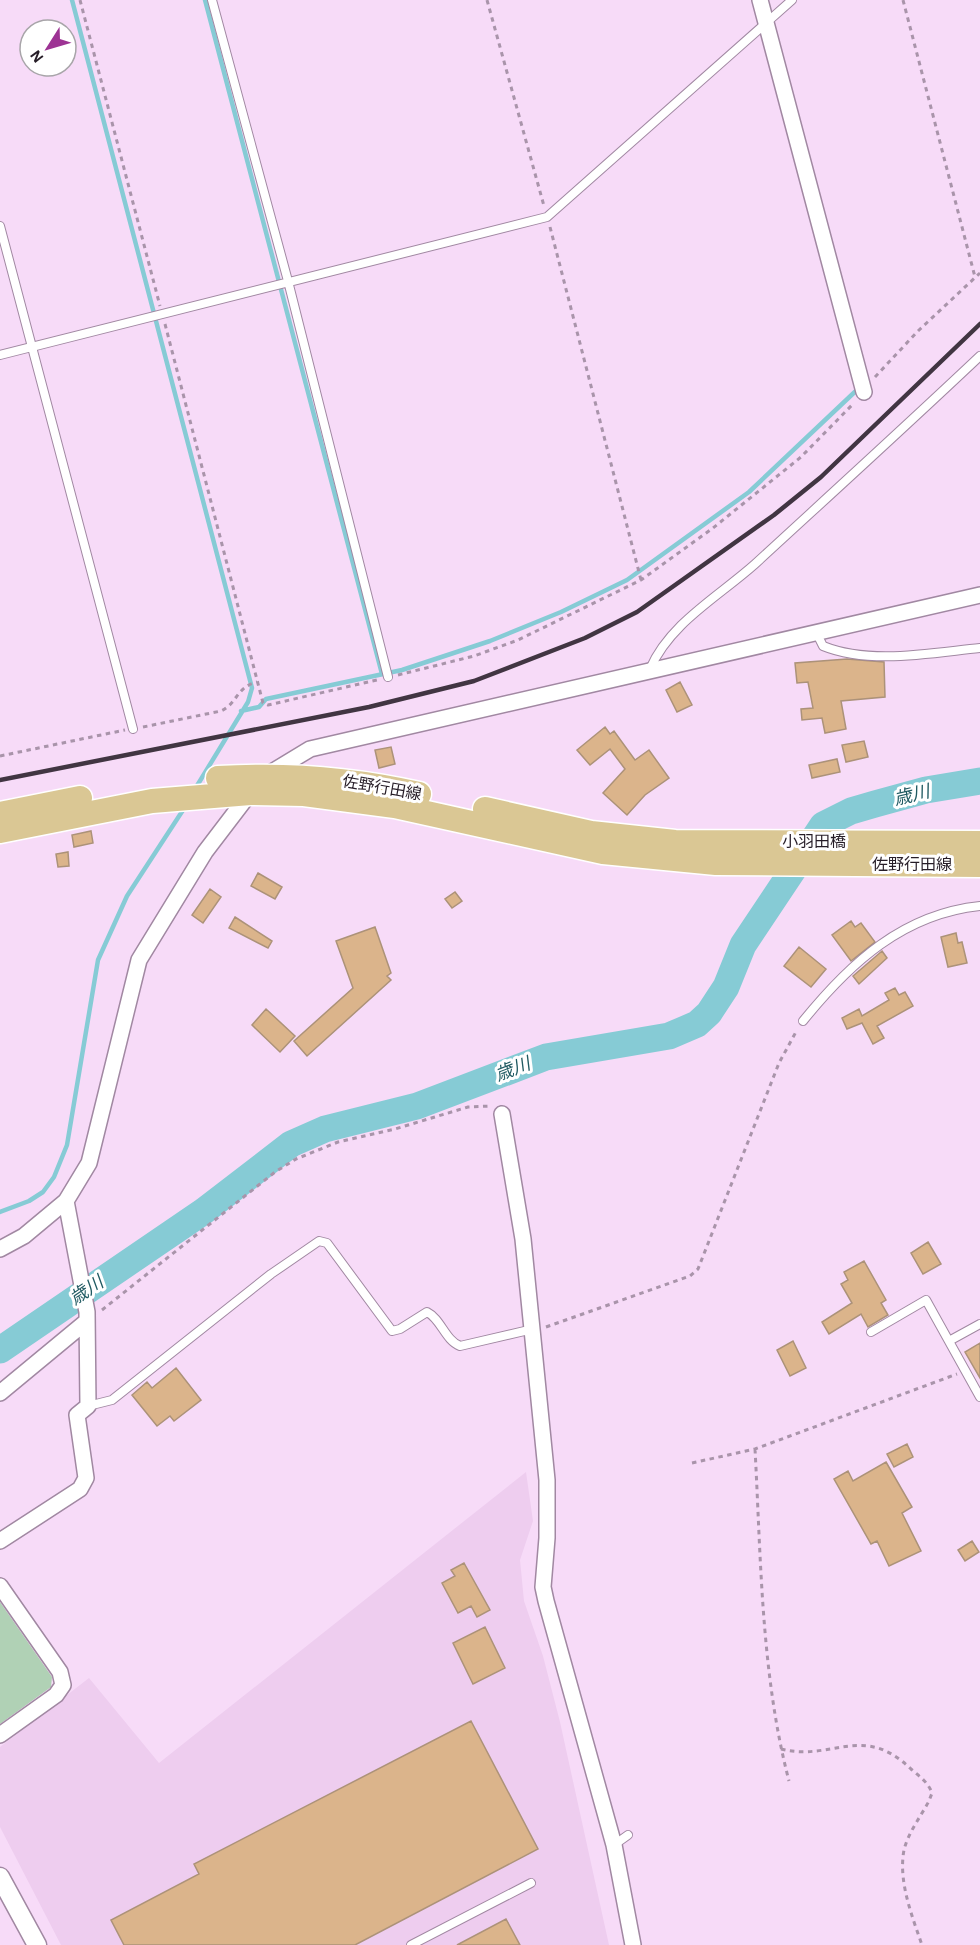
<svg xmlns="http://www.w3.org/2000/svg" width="980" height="1945" font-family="'Alegreya Sans','Noto Sans JP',sans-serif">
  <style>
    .built { fill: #eecdef }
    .green { fill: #b0d1b5 }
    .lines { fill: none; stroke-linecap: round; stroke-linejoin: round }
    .stream { stroke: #86cbd5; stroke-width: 4.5 }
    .river { stroke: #86cbd5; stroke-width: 27 }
    .building { fill: #dbb48b; stroke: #ac9279; stroke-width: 1.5 }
    .service-casing { stroke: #a188a2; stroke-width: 10 }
    .minor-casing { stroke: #a188a2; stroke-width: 18 }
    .tertiary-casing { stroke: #a188a2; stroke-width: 21 }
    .primary-casing { stroke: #fff; stroke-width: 27 }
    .path { stroke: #a994aa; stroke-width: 3; stroke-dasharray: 4.5 4.5; stroke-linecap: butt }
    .service { stroke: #fff; stroke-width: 8 }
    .minor { stroke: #fff; stroke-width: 15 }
    .tertiary { stroke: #fff; stroke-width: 18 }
    .primary { stroke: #dac794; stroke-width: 24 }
    .rail { stroke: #413542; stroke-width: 4.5 }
    .labels { text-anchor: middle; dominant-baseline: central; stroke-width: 6; stroke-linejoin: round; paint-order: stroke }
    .street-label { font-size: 16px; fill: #261d27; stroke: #fff }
    .water-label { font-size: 18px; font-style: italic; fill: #205a62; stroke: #fff }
  </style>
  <rect width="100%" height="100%" fill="#f7dbf8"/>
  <!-- built -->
  <path class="built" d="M526,1472L533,1521L520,1560L524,1601L543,1656L560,1722L609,1945H61L0,1827V1747L89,1678L159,1763Z"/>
  <!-- green -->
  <path class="green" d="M0,1602L52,1677L51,1687L0,1724Z"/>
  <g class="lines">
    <!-- stream -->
    <path class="stream" d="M72,0L252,688L248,702L195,789
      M205,0L382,674
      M241,711L259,707L266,699L402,670L490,641L561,612L627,580L749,492L860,387
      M0,1212L29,1201L43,1192L54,1177L67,1145L98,960L127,896L185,807"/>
    <!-- river -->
    <path class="river" d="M0,1350L204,1211L291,1144L325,1129L417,1106L546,1057L669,1036L697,1024L709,1013L726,987L743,945L823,825L851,811L875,804L926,790L980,781"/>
  </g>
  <!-- building -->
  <path class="building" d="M847,659L884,662L885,697L841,701L846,729L825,733L822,718L802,720L801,709L813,708L808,682L797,683L795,663Z
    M680,682L692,705L677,712L666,690Z
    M605,727L610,734L614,731L635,760L649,750L669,778L645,795L627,815L603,793L625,769L610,749L590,765L577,750Z
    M864,741L868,757L846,762L842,745Z
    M391,747L395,764L379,768L375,750Z
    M837,759L840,772L812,778L809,765Z
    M91,831L93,843L74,847L72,835Z
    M68,852L69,866L58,867L56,854Z
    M258,873L282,887L275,899L251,886Z
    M210,889L221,897L203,923L192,915Z
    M455,892L462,901L452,908L445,899Z
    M235,917L272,941L268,948L229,928Z
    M851,921L855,927L861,923L875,942L851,961L832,935Z
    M375,927L391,973L387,976L391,980L307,1056L294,1041L353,988L336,941Z
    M956,933L958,943L962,942L967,963L948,967L941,937Z
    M799,947L826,969L811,987L784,966Z
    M882,951L887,958L859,984L853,976Z
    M895,988L899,995L905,992L913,1006L877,1026L884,1038L873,1044L862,1023L847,1029L842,1018L859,1009L862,1016L889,1000L885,993Z
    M266,1009L295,1036L280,1052L252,1025Z
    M928,1242L941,1264L923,1274L911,1253Z
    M864,1261L886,1300L881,1303L888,1315L868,1327L861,1314L829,1334L822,1322L852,1303L841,1284L848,1280L844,1272Z
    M793,1341L806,1368L790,1376L777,1350Z
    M980,1343V1378L965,1352Z
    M176,1368L201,1400L174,1421L170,1416L157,1426L132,1395L147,1382L152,1388Z
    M907,1444L913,1457L894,1467L887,1454Z
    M886,1462L912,1507L902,1513L921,1551L889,1566L877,1541L871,1544L834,1479L848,1471L853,1481Z
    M972,1541L979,1552L965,1561L958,1550Z
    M464,1563L490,1610L477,1617L471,1606L458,1613L442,1583L455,1576L451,1570Z
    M485,1627L505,1668L473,1684L453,1643Z
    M471,1721L538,1849L355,1945H124L111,1920L199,1874L194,1864Z
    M506,1919L520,1945H457Z"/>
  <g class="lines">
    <defs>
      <path id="service" d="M212,0L288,281L388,677
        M0,226L133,729
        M0,355L547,217L792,0
        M816,632L823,646C870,665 931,653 980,648
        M650,669C670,623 718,597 755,564C830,495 906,426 980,356
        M803,1021C850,963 903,914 980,906
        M871,1332L926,1300L980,1397
        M949,1341L980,1324
        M88,1406L112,1400L271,1274L319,1241L327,1243L392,1331L400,1329L427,1312C441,1319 445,1340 460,1346L533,1329
        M614,1845L628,1835
        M411,1945L531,1883"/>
      <path id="minor" d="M760,0L864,392
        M502,1114L523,1239L547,1480V1538L543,1587L546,1601L614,1845L633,1945
        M0,1249L24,1236L66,1201L89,1163L139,960L205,852L250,793L267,775L310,749L980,595
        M0,1393L87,1321
        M0,1541L80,1489L86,1478L77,1415L88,1406L87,1312L66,1201
        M0,1586L60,1672L63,1685L56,1695L0,1735"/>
      <path id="tertiary" d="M0,1877L37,1945"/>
      <path id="primary" d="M218,778C286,774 353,779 419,794
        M485,809L591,833L675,842L980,843
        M0,814L80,798
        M0,831L152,801L250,793L304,794L395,806L603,852L716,863L980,865"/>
    </defs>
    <!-- service casing -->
    <use href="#service" class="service-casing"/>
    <!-- minor casing -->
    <use href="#minor" class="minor-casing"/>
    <!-- tertiary casing -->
    <use href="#tertiary" class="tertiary-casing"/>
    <!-- primary casing -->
    <use href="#primary" class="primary-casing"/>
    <!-- path -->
    <path class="path" d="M80,0L160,306
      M487,0L544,206
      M903,0L975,277
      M550,227L641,580
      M165,324L263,703L268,705L377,680
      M875,377L918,331L980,273
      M398,675L474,656L518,640L641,580L713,528L801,457L854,403
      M143,727L221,711C238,703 236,687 257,682
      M0,756L125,730
      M102,1310L275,1172L296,1159L338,1142L395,1129L468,1107L491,1106
      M546,1327L690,1276L698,1269L779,1063L797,1030
      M755,1449C761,1559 761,1674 789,1781
      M692,1463L755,1449L957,1374
      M781,1749C833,1762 862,1722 911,1769C919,1776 928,1782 932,1793L929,1801C921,1816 908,1833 904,1850C898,1881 912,1916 922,1945"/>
    <!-- service -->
    <use href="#service" class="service"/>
    <!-- minor -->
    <use href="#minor" class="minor"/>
    <!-- tertiary -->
    <use href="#tertiary" class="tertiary"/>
    <!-- primary -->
    <use href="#primary" class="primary"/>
    <!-- rail -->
    <path class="rail" d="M0,780L369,707L474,681L585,638L637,612L774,515L821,477L980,324"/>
  </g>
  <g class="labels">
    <!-- street labels -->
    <g class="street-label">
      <text transform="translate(382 788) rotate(10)">佐野行田線</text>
      <text x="814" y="842">小羽田橋</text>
      <text x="912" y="865">佐野行田線</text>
    </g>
    <!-- water labels -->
    <g class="water-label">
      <text transform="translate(912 796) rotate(-13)">歳川</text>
      <text transform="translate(513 1070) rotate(-21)">歳川</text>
      <text transform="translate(87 1291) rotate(-34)">歳川</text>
    </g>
  </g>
  <!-- north arrow -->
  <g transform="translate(48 48) rotate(233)"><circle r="28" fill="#ffffff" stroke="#a8a5a9" stroke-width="1.5"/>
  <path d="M0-4.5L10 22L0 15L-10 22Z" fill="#9d3394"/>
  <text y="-9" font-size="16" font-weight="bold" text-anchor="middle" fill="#261d27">N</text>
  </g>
</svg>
